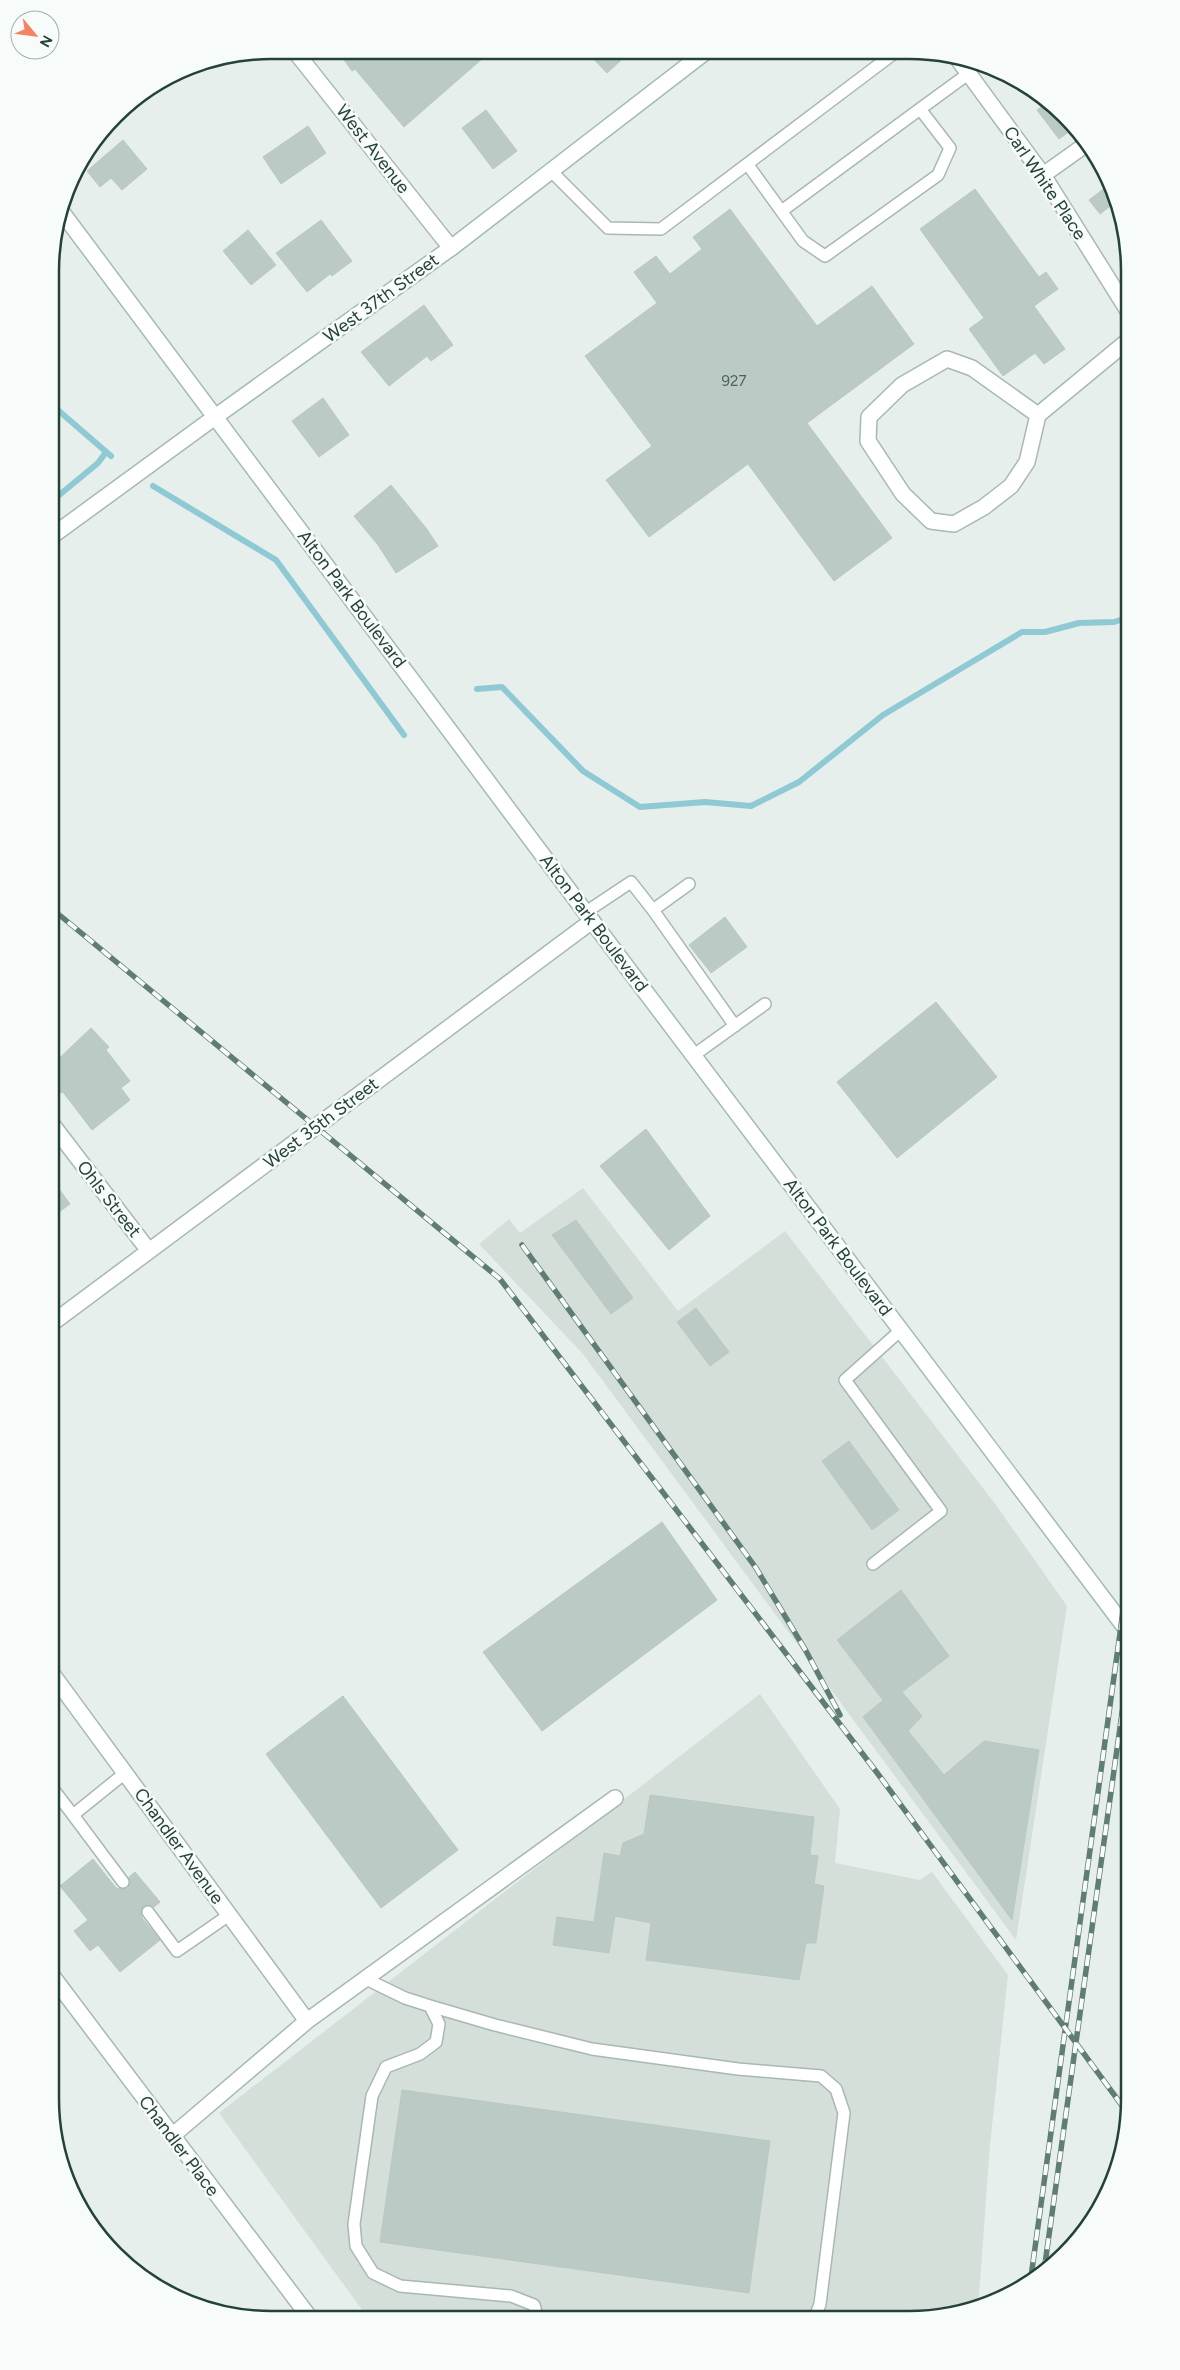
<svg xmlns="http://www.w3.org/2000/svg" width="1180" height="2370" font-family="Figtree,sans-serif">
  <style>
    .built { fill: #d4dfda }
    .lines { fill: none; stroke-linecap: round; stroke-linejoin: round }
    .stream { stroke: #8ec9d4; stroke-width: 6 }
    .building { fill: #bbcac4; stroke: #b8c9c2 }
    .lane-casing { stroke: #a8b8b2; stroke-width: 14 }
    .street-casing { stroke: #a8b8b2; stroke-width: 18 }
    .secondary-casing { stroke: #a4bbb3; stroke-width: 18 }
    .lane { stroke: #fff; stroke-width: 11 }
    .street { stroke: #fff; stroke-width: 15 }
    .secondary { stroke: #fff; stroke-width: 15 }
    .rail-casing { stroke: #5f7d75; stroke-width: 5.5 }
    .rail { stroke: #f7fbf9; stroke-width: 4; stroke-dasharray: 11; stroke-linecap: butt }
    .labels { text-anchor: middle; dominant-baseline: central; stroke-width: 5; stroke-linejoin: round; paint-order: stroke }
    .number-label { font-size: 15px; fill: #4a645c }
    .street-label { font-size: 18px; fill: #24423a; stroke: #f7fbf9 }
    .rim { fill: none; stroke: #24423a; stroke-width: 2.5 }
  </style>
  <rect width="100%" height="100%" fill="#e6efeb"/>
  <!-- built -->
  <path class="built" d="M583,1188L678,1311L785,1231L996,1505L1067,1606L1016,1940L583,1354L479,1244L509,1219L520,1233Z
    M760,1694L840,1809L835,1863L920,1880L932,1872L1008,1975L990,2145L978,2309L909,2320L368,2318L219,2113Z"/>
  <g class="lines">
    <!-- stream -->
    <path class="stream" d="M52,405L111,456
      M153,486L276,560L404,735
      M52,501L98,463L106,452
      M477,689L502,687L583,771L640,807L705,802L751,806L799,782L883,715L1022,632H1045L1079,623L1114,622L1130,617"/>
  </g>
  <!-- building -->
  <path class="building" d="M337,50L355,51H491L404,127L355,69L352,71Z
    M587,52H630L607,73Z
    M1049,101L1074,128L1059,139L1037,110Z
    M486,110L517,151L493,169L462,128Z
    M308,126L326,153L281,184L263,157Z
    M123,140L147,169L122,190L111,178L100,187L87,171Z
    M1110,184L1118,200L1100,214L1089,200Z
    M975,189L1039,277L1046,272L1058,289L1034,306L1065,349L1044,364L1035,353L1003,376L969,329L984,318L920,229Z
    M730,209L817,326L872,286L914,344L807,423L892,538L834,581L748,464L649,537L606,480L652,446L585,356L657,303L634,272L656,256L670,274L702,249L693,237Z
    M321,220L352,261L332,276L330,274L307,292L276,253Z
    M248,230L276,265L251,285L223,251Z
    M424,305L453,345L431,361L427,356L389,386L361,352Z
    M323,398L349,435L319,457L292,421Z
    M391,485L426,528L438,546L396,573L378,545L354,516Z
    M725,917L747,947L711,973L689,945Z
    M936,1002L997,1077L897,1158L837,1082Z
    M91,1028L109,1047L106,1050L130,1081L121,1088L130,1100L92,1130L63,1092L61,1093L51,1083V1066Z
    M646,1129L710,1216L669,1250L600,1166Z
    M51,1178L70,1204L51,1218Z
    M576,1220L633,1298L611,1314L552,1235Z
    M696,1308L729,1352L710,1366L677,1322Z
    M849,1441L899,1510L872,1530L822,1461Z
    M662,1522L717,1600L542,1731L483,1652Z
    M901,1590L949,1656L902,1692L922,1716L908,1731L944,1775L984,1741L1039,1750L1012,1920L863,1717L883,1700L837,1640Z
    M343,1696L458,1850L381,1908L266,1754Z
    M650,1795L814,1817L810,1855L818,1856L814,1884L824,1886L816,1943H806L799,1980L646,1960L651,1923L615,1916L609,1953L553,1945L557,1917L594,1922L604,1853L620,1856L623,1843L644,1834Z
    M93,1859L116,1888L121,1889L128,1888L130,1882L129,1877L135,1872L160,1902L154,1907L150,1905L144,1906L141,1912L142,1918L160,1940L120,1972L98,1945L90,1951L74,1931L88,1920L60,1886Z
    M402,2090L770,2141L749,2293L380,2242Z"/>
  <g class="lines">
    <defs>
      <path id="lane" d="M748,165L803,241L825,256L938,175L950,148L920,109L968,74
        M551,171L608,228L661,229L893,54
        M783,210L920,109
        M689,884L653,910L735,1026
        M586,912L631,882L653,910
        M694,1055L765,1004
        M873,1564L941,1511L845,1380L901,1330
        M50,1785L73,1815L125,1773
        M73,1815L123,1882
        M148,1912L177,1951L229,1915
        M366,1979L405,1998L430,2006L439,2024L436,2042L420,2054L386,2067L372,2096L354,2224L356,2246L373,2273L400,2286L511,2296L534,2305L538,2319
        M430,2006L495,2025L592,2049L738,2069L821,2076L836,2089L844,2113L820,2304L814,2320"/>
      <path id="street" d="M294,50L451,248
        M955,55L1043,175L1130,314
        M1043,175L1088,143
        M1038,415L972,368L947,359L902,385L869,417L868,441L903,494L931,521L954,524L984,507L1011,486L1027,462L1038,415L1130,339
        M52,536L215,417
        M51,1123L149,1251
        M51,1324L592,921
        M50,1671L307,2021
        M50,1973L310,2318
        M172,2136L307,2021L615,1798"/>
      <path id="secondary" d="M61,211L592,921L1130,1634
        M215,417L451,248L704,53"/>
    </defs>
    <!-- lane casing -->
    <use href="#lane" class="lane-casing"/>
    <!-- street casing -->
    <use href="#street" class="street-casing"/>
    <!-- secondary casing -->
    <use href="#secondary" class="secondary-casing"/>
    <!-- lane -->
    <use href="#lane" class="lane"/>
    <!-- street -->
    <use href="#street" class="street"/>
    <!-- secondary -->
    <use href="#secondary" class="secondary"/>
    <defs>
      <path id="rail" d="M51,908L500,1279L878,1774L1129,2115
        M522,1245L756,1568L806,1651L840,1715
        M1044,2271L1130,1656
        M1030,2284L1130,1561"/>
    </defs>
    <!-- rail casing -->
    <use href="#rail" class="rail-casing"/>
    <!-- rail -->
    <use href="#rail" class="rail"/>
  </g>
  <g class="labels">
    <!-- number labels -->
    <g class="number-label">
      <text x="734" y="381">927</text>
    </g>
    <!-- street labels -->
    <g class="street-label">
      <text transform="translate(373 149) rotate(52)">West Avenue</text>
      <text transform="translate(1045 183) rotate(56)">Carl White Place</text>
      <text transform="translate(381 298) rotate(-36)">West 37th Street</text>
      <text transform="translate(352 599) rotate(53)">Alton Park Boulevard</text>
      <text transform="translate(594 923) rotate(53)">Alton Park Boulevard</text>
      <text transform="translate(321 1123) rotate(-37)">West 35th Street</text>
      <text transform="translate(109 1199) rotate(52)">Ohls Street</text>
      <text transform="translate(838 1247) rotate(53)">Alton Park Boulevard</text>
      <text transform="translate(179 1846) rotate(54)">Chandler Avenue</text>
      <text transform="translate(179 2146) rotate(53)">Chandler Place</text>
    </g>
  </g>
  <!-- crop -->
  <path d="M0 0H1180V2370H0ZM271 59H909A212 212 0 0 1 1121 271V2099A212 212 0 0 1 909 2311H271A212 212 0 0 1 59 2099V271A212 212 0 0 1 271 59Z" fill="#f7fbf9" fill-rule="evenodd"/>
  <path class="rim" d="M271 59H909A212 212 0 0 1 1121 271V2099A212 212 0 0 1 909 2311H271A212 212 0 0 1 59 2099V271A212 212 0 0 1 271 59Z"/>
  <!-- north arrow -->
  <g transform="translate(35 35) rotate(119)"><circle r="24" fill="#f7fbf9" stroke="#a3b1ad"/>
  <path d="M0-4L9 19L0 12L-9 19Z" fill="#f4845f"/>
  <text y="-8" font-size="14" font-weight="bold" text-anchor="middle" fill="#24423a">N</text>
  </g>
</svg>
